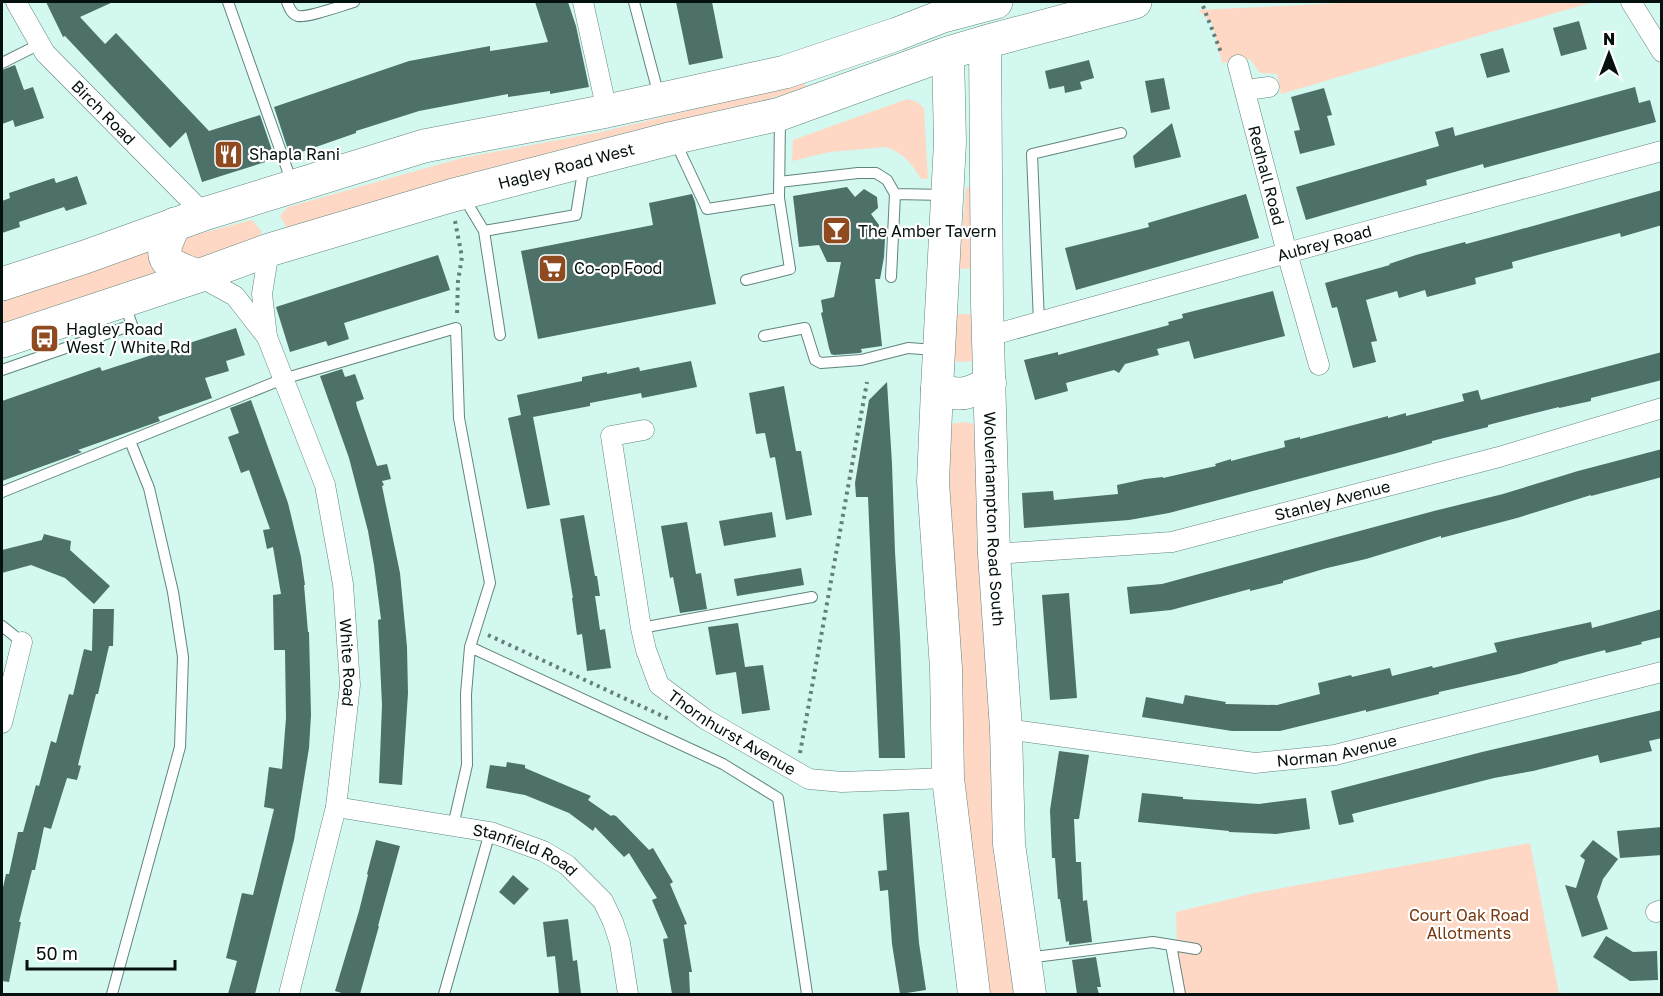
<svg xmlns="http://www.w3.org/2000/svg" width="1663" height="996" font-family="'Golos Text',sans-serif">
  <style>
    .green { fill: #fed8c4 }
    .building { fill: #4d7068 }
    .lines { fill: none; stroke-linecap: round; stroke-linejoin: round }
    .lane-casing { stroke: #61857d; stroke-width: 12 }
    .street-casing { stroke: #61857d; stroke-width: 21 }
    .primary-casing { stroke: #61857d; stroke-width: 33 }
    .highway-casing { stroke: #61857d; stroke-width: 34 }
    .path { stroke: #657e79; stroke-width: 4; stroke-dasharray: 3 4.5; stroke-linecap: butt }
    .lane { stroke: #fff; stroke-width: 10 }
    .street { stroke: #fff; stroke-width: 20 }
    .primary { stroke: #fff; stroke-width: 32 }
    .highway { stroke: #fff; stroke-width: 33 }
    .labels { text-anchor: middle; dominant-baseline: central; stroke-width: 4.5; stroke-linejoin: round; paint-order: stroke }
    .street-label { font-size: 16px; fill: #04110e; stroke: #fff }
    .poi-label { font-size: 16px; fill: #04110e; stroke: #fff; text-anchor: start }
    .park-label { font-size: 16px; fill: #763810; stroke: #fff }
  </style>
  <rect width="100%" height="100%" fill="#d2f8f0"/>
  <!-- green -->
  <path class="green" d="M1363,2H1593L1281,94L1277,74L1260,73L1250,59L1222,63L1212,23L1198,10Z
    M802,80L807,88L635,137L289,231L280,216L288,207L462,158L601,132L716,104Z
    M907,99L917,102L924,108L928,179H921C912,164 904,153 886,147L830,152L792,161L793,140Z
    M966,187H976L978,268L959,269Z
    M252,220L262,232L253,243L188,265L175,253L179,239Z
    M153,247L161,269L134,284L2,329V295Z
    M956,314H976L977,361L954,362Z
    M966,422L980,426L1018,994H985L965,815L949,527L950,424Z
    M1530,843L1559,994H1178L1176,912L1255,893Z"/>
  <!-- building -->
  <path class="building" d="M46,2H113L80,17L105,44L116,33L209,131L260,115L275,159L202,182L186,132L170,148L65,36L63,37Z
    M535,2H568L576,26L589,87L550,94V91L508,97V94L419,111L356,131V133L290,156L274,107L409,61L490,46V51L548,42Z
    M676,2H712L723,58L689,65Z
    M1579,21L1587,49L1561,56L1553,28Z
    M1503,48L1510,72L1487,78L1480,54Z
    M1089,60L1094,78L1080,82L1082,89L1065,93L1064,86L1049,89L1045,71Z
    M15,65L24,90L33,87L44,118L15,127L13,120L2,124V70Z
    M1164,78L1170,109L1151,113L1145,81Z
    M1635,87L1639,103L1650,100L1656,122L1484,168L1483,164L1426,180L1427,185L1306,220L1296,187L1439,146L1435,132L1453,127L1455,136Z
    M1324,88L1332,115L1327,116L1335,145L1300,154L1294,131L1300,130L1291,97Z
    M1172,123L1181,157L1135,168L1133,156Z
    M77,176L87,204L66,211L64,207L19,222L20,227L2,233V201L10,198L9,193L54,178L56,183Z
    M847,187L855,197L864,189L877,197L878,208L871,214L879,225L877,237L885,239L884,257L880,279H875L882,346L861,349L862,352L860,353L834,355L831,354L829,348L821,313L823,312L821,300L834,297L841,262H827L819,245L799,247L793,196Z
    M1662,190V225L1621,237L1620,233L1512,262L1513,268L1475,278L1476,284L1427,297L1425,290L1399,298L1397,291L1366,300L1377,341L1371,342L1376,362L1353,368L1337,307L1332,308L1325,283L1390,265L1389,264L1416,255L1465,242L1466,244L1511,232Z
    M692,194L695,202L716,304L538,339L521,251L653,225L649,203Z
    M1246,194L1259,238L1076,290L1065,248L1149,227L1148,223Z
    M438,255L450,290L344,323L349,339L328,346L326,341L290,352L276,307Z
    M1273,291L1285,336L1194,359L1189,341L1157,349L1159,355L1125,364L1119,373L1114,370L1066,383L1068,391L1035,400L1024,360L1058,352V355L1121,338L1169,325L1168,322L1183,318L1182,314Z
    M236,328L245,355L226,361L229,371L205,378L212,398L158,417L160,421L78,450L82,452L2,481V401L100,367L102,371Z
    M1662,352V380L1591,398V401L1559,408V407L1488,425V427L1432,441V443L1397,453L1169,513L1129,520L1024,528L1022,493L1053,491L1054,500L1118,494L1117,485L1145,479L1163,477V478L1216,466L1215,464L1231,459V461L1285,447L1284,441L1300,437V439L1388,416V418L1406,413V416L1464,401L1462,394L1478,390L1481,400Z
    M691,361L697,387L642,398L641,393L590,403V406L533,417L550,505L527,509L508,418L521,415L517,395L582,381V377L607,372V374L639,367L640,371Z
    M342,369L345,377L355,374L364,399L356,402L357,407L377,466L387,464L391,479L382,481L384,485L382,486L400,573L407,647L408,693L402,785L379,783L382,705L378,620L381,619L374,565L368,531L349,458L320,376Z
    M887,382L892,464L895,552L900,636L905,758H879L868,497H856L855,483L869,400Z
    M784,386L796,451H801L812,515L786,520L775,457L770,458L765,433L756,434L749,393Z
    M251,400L288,503L301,557L305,585H304L308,632H309L311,715L309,748L294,840L255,994H228L237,961L226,958L242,893L253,895L274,809L264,807L269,767L282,769L286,718L285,650H274L273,595L281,594L273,547L267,549L263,530L270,529L249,470L241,473L228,437L239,433L230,408Z
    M1662,449V477L1591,496V495L1517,518L1441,538V536L1366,559L1327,568L1283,581V583L1250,591V589L1171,610L1130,614L1127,587L1162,584L1199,574L1434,511L1503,494L1578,471Z
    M772,512L776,537L724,546L719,521Z
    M584,515L595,576H597L600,596H595L600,630L605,629L611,668L587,671L582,634L577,635L572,598H573L560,519Z
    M687,522L696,574L701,573L707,609L680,613L673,577L670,578L661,526Z
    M44,534L71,541L70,550L110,586L94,604L65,578L31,565L2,573V550L42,540Z
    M801,568L804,585L737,596L734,579Z
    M1069,593L1077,698L1050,700L1042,595Z
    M93,609H114L113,646H109L98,694H96L78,765L81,766L77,780L67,778L51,829L44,827L35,870H32L19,922H21L9,982L2,981V892L6,874H9L18,832H23L36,785L39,786L51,741L56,743L69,694L73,695L84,649L92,651Z
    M1662,609V637L1641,642L1642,644L1606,653L1605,650L1558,662V663L1519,674L1439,692V694L1366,712V710L1280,731H1232L1142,717L1146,697L1183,704L1185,695L1226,702L1225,704L1277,705L1320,694L1318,683L1351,675L1352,677L1390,668L1392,676L1432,666L1433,668L1497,652L1494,643L1591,622L1592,628Z
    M738,623L745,667L763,665L770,710L742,714L736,672L716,675L708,627Z
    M1662,710V738L1649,741L1652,751L1600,763L1598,755L1533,771L1494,778L1352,814L1354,822L1339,825L1331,791L1482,752Z
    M1059,751L1089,755L1079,819H1074L1076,862H1081L1083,901L1087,900L1092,942L1069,945V941L1066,942L1060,899H1058L1055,858H1052L1050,810Z
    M507,762L525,765V768L591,796L588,800L611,816L613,815L616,816L649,850L653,848L673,882L670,884L687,924L684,925L692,972H689L690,994H672L663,939L668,938L652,900L657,898L629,853L624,857L595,827L593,831L569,813L525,795L486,788L490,765L506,767Z
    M1142,793L1183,797V799L1259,804L1306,798L1310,829L1276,834L1229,832V831L1138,822Z
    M909,812L919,943L926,990L900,994L892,944L888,890L880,891L878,871L887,870L883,814Z
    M1662,827V855L1620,858L1617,831Z
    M376,840L400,846L378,926H379L360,994H345L335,991L359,911L368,875L367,874Z
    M1593,840L1618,859L1603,879L1597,897L1608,929L1582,937L1565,885L1576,888L1585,860L1580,856Z
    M513,875L529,889L514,905L499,892Z
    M568,919L573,961L577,960L581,994H559L555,956L547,957L543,922Z
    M1606,936L1633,952L1657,951L1658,980L1630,981L1593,957Z
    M1096,957L1101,987H1097L1099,994H1077L1072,960Z"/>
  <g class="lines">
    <defs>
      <path id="lane" d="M228,2L292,183
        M287,2C289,7 291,14 298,16C308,18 343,5 354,2
        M634,2L659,96
        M2,63L40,44
        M675,141L707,209L779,198L780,118
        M779,182L858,173H876L887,180L895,194L891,277
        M895,194L945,195
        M463,196L484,231L576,215L584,165
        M484,231L500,335
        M746,280L790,269L779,198
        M1039,322L1032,154L1121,133
        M764,336L805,328L815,360L821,363L861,360L908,348L936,350
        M2,370L132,325L124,302
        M2,492L283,379L456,328L459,418L490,583L470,647L466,694L467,765L453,826
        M2,626L22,642
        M641,628L812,597
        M470,647L723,764L778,798L807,994
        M1171,945L1180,994
        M1027,958L1153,942L1196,949
        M112,994L180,747L183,657L173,592L149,488L130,441
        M444,994L490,832"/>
      <g id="street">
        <path id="s1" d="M16,2L45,53L204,214"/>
        <path d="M583,2L607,111"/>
        <path d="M1631,2L1662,52"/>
        <path id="s2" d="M1238,65L1287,253L1319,365"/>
        <path d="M1246,90L1269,87"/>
        <path id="s3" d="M269,250L262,294L267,337L325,485L343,584L350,685L336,807L289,994"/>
        <path d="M198,276L235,296L267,337"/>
        <path id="s4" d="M989,336L1287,253L1662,151"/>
        <path id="s5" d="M644,430L611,436L641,628L646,650L659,685L705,719L809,779L842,782L948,778"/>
        <path id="s6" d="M994,554L1172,542L1499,457L1662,408"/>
        <path d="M2,723L22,642"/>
        <path id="s7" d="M1006,729L1255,763L1335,755L1662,672"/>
        <path id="s8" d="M336,807L490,832L543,851L567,865L603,901L613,922L620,943L628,994"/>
        <path d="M1656,912L1662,910"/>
      </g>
      <g id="primary">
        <path id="s9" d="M985,42L987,303L994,554L1006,729L1009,844L1030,994"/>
        <path d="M948,53L950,142L937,389L933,482L946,668L948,778L974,994"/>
        <path d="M937,389C961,397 968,394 990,383"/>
      </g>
      <g id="highway">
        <path d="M175,224C156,261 163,263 198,276"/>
        <path d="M2,284L85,257L204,214L424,146L607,111L785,72L897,34L943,16L996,2"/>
        <path id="s10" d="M2,341L198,276L269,250L450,196L673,138L780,114L948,53L985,42L1135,2"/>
      </g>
    </defs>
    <!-- lane casing -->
    <use href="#lane" class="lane-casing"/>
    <!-- street casing -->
    <use href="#street" class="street-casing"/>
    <!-- primary casing -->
    <use href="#primary" class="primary-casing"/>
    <!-- highway casing -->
    <use href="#highway" class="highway-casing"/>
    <!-- path -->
    <path class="path" d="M1203,6L1222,55
      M455,221L462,257L458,281L457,314
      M488,635L669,719
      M800,753L867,382"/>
    <!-- lane -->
    <use href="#lane" class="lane"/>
    <!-- street -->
    <use href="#street" class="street"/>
    <!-- primary -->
    <use href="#primary" class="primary"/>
    <!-- highway -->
    <use href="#highway" class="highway"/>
  </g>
  <!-- icons -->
  <defs>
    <symbol id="restaurant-square" viewBox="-11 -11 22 22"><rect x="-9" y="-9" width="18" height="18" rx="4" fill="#8f4a20" stroke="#fff"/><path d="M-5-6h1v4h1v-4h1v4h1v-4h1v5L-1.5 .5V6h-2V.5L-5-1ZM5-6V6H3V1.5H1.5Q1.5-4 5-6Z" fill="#fff"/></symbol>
    <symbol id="bar-square" viewBox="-11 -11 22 22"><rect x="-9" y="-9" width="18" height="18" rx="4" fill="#8f4a20" stroke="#fff"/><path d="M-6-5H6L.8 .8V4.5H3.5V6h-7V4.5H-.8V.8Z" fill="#fff"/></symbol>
    <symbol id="supermarket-square" viewBox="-11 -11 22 22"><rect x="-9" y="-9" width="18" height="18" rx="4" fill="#8f4a20" stroke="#fff"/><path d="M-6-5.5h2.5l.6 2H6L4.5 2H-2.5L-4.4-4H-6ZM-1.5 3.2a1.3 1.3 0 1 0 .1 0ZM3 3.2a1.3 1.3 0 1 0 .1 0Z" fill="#fff"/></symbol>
    <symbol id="bus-square" viewBox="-11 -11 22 22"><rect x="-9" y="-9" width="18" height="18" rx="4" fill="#8f4a20" stroke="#fff"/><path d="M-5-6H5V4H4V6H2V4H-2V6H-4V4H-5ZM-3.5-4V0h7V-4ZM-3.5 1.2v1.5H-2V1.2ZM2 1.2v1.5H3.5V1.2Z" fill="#fff"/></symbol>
  </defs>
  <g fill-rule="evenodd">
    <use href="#restaurant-square" x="212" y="138" width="33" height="33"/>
    <use href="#bar-square" x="820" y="214" width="33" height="33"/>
    <use href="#supermarket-square" x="536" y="252" width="33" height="33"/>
    <use href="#bus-square" x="28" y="322" width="33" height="33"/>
  </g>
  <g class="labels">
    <!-- street labels -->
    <g class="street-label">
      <text stroke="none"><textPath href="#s1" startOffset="142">Birch Road</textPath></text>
      <text stroke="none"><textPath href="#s10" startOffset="591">Hagley Road West</textPath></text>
      <text stroke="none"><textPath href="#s2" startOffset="114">Redhall Road</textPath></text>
      <text stroke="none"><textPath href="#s4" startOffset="348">Aubrey Road</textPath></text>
      <text stroke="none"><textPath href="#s6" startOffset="344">Stanley Avenue</textPath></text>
      <text stroke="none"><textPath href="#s9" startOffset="477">Wolverhampton Road South</textPath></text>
      <text stroke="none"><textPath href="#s3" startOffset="426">White Road</textPath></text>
      <text stroke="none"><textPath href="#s5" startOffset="375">Thornhurst Avenue</textPath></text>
      <text stroke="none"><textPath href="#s7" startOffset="334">Norman Avenue</textPath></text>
      <text stroke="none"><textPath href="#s8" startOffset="195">Stanfield Road</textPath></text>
    </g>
    <!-- poi labels -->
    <g class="poi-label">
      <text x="249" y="154">Shapla Rani</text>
      <text x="858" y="231">The Amber Tavern</text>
      <text x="574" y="268">Co-op Food</text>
      <text x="66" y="329">Hagley Road<tspan x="66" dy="18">West / White Rd</tspan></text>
    </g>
    <!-- park labels -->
    <g class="park-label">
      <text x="1469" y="915">Court Oak Road<tspan x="1469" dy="18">Allotments</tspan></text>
    </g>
  </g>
  <!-- border -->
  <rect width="1663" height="996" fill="none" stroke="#04110e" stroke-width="6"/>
  <!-- north arrow -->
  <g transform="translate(1609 54)" stroke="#ffffff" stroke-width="4.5" paint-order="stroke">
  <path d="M0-4.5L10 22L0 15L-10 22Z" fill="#04110e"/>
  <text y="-9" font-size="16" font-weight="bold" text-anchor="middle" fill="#04110e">N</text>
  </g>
  <!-- scale -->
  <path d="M27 960v9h148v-9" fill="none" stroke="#04110e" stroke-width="3"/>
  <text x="36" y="960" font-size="18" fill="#04110e" stroke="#ffffff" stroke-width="4.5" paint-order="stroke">50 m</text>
</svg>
